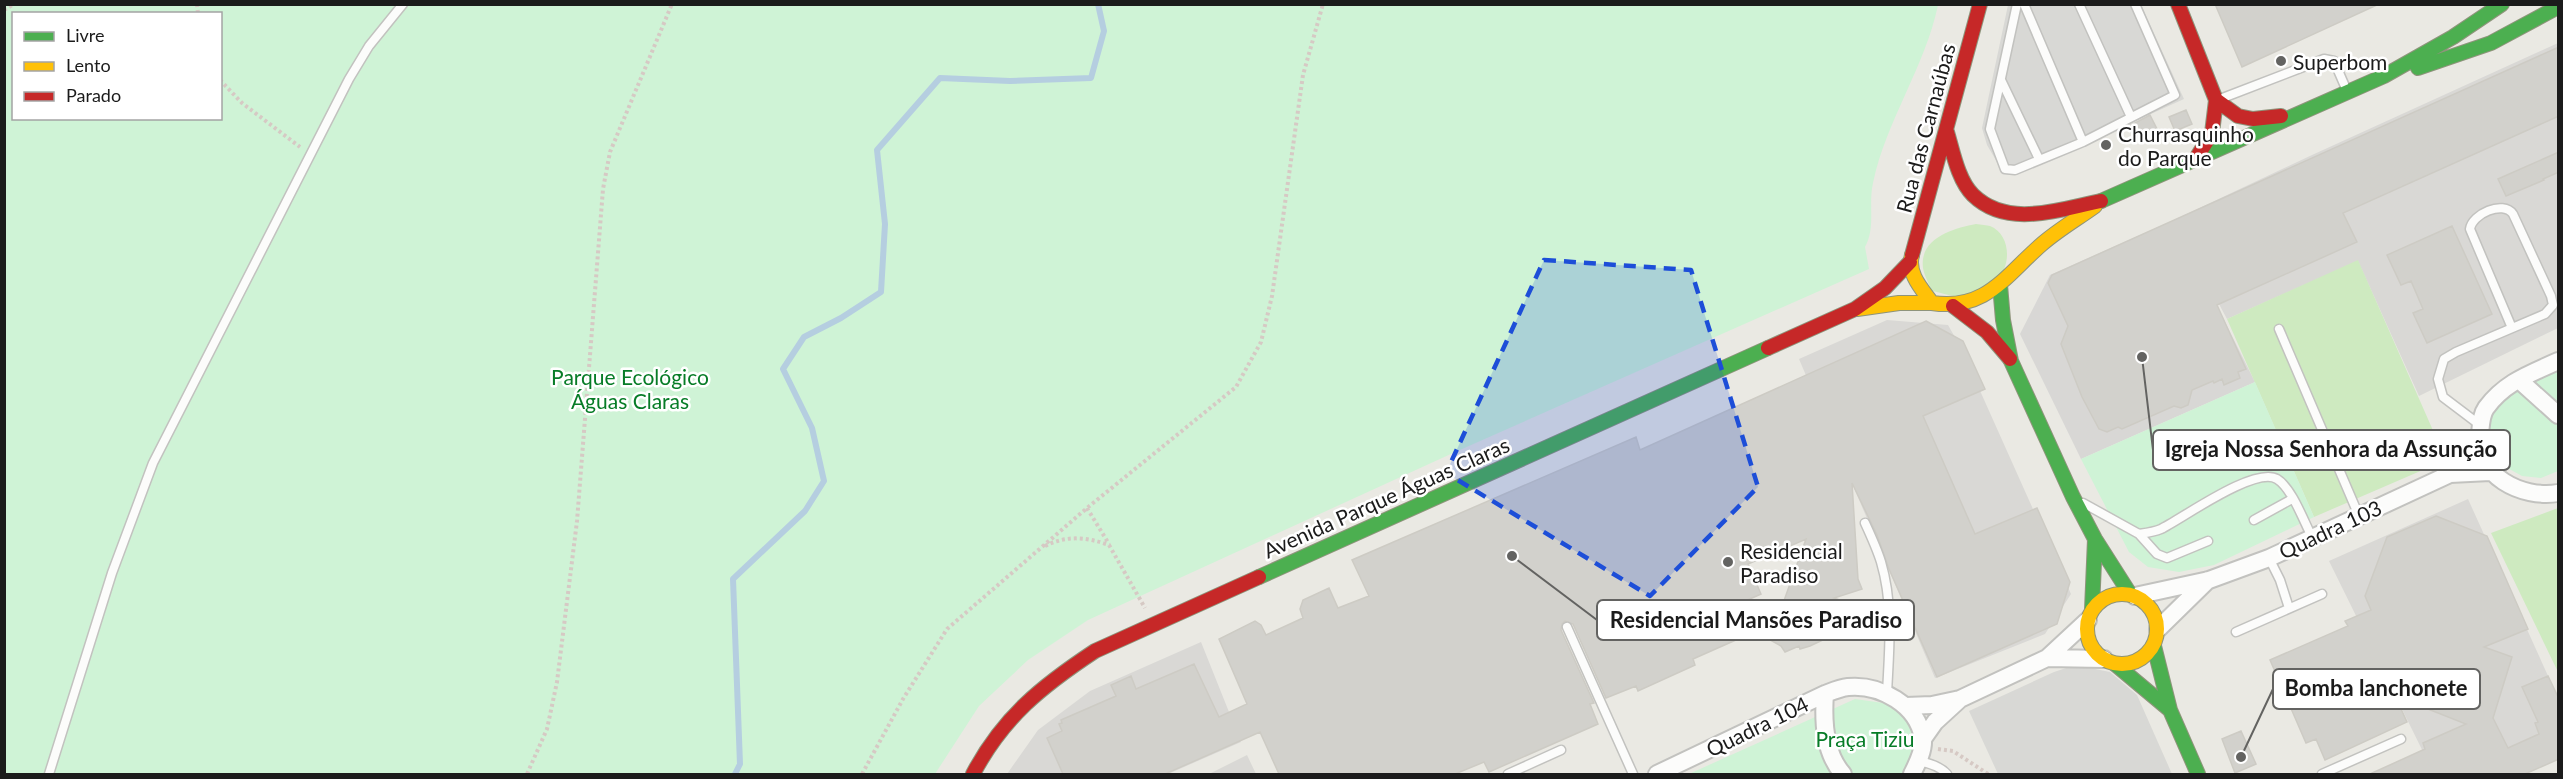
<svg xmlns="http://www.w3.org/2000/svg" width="2563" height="779" font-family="Lato,sans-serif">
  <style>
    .residential { fill: #d9d8d5 }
    .religious { fill: #d8d7d5 }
    .grass { fill: #ceeac0 }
    .park { fill: #cff3d6; fill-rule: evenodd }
    .parking { fill: #d8d8d5 }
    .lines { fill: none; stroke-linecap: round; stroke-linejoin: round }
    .stream { stroke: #b5cee0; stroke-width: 6 }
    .building { fill: #d2d1cc; stroke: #cdcbc4; stroke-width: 1.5 }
    .lane-casing { stroke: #c2c2bf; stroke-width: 11 }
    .street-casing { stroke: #c2c2bf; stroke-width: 20 }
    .fast-casing { stroke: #8e947b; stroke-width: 16 }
    .slow-casing { stroke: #8e947b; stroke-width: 16 }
    .jam-casing { stroke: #8e947b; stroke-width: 16 }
    .path { stroke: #d6c9c4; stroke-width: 4; stroke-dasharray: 3 3; stroke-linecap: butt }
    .lane { stroke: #fcfcfb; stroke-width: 8 }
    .street { stroke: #fcfcfb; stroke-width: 16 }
    .fast { stroke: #4caf50; stroke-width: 14 }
    .slow { stroke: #ffc107; stroke-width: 14 }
    .jam { stroke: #c62828; stroke-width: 14 }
    .marked { fill: #1d4ed8; fill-opacity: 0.2; stroke: #1d4ed8; stroke-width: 4.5; stroke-dasharray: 12 8; stroke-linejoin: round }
    .poi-dot { fill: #636361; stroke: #fff; stroke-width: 2 }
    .labels { text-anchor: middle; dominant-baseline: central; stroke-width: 5; stroke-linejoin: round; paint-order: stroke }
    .poi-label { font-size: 21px; fill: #1b1b1b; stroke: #fff; text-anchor: start }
    .street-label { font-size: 21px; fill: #1b1b1b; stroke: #fff }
    .park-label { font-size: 21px; fill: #077c27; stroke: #fff }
    .leader { fill: none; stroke: #636361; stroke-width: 2 }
    .callout-dot { fill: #636361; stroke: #fff; stroke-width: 2 }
    .callout { fill: #fff; stroke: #636361; stroke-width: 2 }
    .callout-label { font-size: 22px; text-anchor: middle; font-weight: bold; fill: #1b1b1b }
  </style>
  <rect width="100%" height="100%" fill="#eae9e3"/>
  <!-- residential -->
  <path class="residential" d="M2558,43V328L2419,396L2358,261L2227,319L2174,220L2312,155Z
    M1887,320L1948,325L1960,346L2071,594L2045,634L1935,678L1799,359Z
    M2468,499L2558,698V728L2441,774H2434L2329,561Z
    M1201,642L1241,742L1168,774H1007L1038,730L1090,691Z
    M1247,755L1256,774H1209Z"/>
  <!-- religious -->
  <path class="religious" d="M2174,220L2255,382L2081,459L2020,334L2050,275Z"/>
  <!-- grass -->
  <path class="grass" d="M1976,224C1981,225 1987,225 1990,226C2012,235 2012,269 1994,282C1987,287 1968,294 1959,296C1951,297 1940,292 1932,291C1929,284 1924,275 1923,268C1919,238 1954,228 1976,224Z
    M2358,260L2446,460L2314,517L2227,319Z
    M2558,508V672L2491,533Z"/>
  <!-- park -->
  <path class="park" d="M5,5H1938C1925,67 1886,121 1873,183C1868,205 1876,227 1865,247L1869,269L1453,453L1088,620L1028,660L979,706L935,774H5ZM14,14H220V118H14Z
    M2558,368V471L2541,478L2522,476L2502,465L2487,446V422L2510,390Z
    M2255,382L2314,517L2214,565L2179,572L2148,567L2129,552L2081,459Z
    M1855,699L1890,704L1913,722L1918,751L1910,774H1689Z"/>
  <!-- parking -->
  <path class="parking" d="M2008,5H2141L2184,99L2016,175L2004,174L1987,145L1982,128Z
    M2075,665L2110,672L2137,695L2172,774H1998L1969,711L2054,672Z"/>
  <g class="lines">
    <!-- stream -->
    <path class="stream" d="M735,774L740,764L733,579L805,511L824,481L812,428L783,369L804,337L841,318L881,292L885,224L877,150L940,78L1010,81L1091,78L1104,31L1098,4"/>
  </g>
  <!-- building -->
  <path class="building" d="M2215,4H2379L2242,67Z
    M2559,47V116L2343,213L2357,242L2217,305L2246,369L2238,372L2240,378L2224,385L2222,379L2214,383L2213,381L2192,390L2188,405L2181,408L2174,406L2122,429L2118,427L2107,432L2099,429L2082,397L2061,344L2068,326L2048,283L2052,275Z
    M2186,110L2192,124L2175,131L2169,117Z
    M2150,115L2157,129L2134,139L2129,126Z
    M2559,152V172L2543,179L2544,180L2506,196L2498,179Z
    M2452,226L2492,314L2427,343L2413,313L2423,309L2411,281L2401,285L2387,255Z
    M1926,321L1963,341L1985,389L1923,416L1975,534L2037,508L2070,582L2057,624L1937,677L1889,569L1877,535L1852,483L1858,579L1862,589L1834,598L1872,612L1834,630L1835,633L1829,637L1810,646L1800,649L1799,646L1785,652L1781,646L1770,640L1806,539L1748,564L1761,594L1725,610L1738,639L1693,659L1695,665L1638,691L1636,686L1606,698L1573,624L1565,621L1562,624L1561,630L1594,703L1590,704L1598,724L1489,772L1484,762L1455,774H1279L1260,732L1165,774H1063L1047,738L1062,731L1059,724L1062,723L1061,720L1116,696L1111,685L1131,676L1136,689L1194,664L1219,717L1247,704L1219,639L1255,621L1261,625L1266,635L1303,618L1300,609L1303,600L1329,588L1338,608L1369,596L1352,560L1636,437L1640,450Z
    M2436,516L2487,536L2528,629L2484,647L2512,657L2493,718L2508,748L2539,734L2535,723L2538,722L2522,687L2548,676L2559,699V759L2525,774H2370L2425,749L2423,743L2466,724L2395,696L2407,722L2325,760L2316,739L2306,743L2270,660L2348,626L2345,621L2371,610L2365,596L2387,537Z
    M2241,731L2256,764L2235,773L2222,739Z"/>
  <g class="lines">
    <defs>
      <path id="lane" d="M2017,4L1990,129L2005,169L2015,170L2083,142L2175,95L2135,4
        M2024,4L2083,142
        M2079,4L2131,117
        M2001,80L2039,159
        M2220,99L2324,59L2334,61L2347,91
        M2279,329L2359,516
        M2480,425L2443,397L2438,379L2444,359L2456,352L2545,314L2553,305L2551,296L2513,214C2503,200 2472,214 2470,229L2512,328
        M2083,503L2139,534C2146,533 2154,532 2161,529C2183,518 2255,466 2277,479C2292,488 2304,522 2312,537
        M2254,520L2292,499
        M1865,523C1871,536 1877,549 1881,562C1894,606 1889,650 1887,694
        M2139,534L2157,554L2167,558L2208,541
        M2269,558L2280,580L2289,608
        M1567,627L1633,774
        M2236,632L2322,594
        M1918,761C1929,763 1940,766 1947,774
        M49,774L112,573L153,463L349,79L369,46L403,4
        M1508,774L1561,750
        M2322,774L2401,739"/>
      <path id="street" d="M2558,361C2530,374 2505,382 2486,408C2481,415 2481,425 2480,434C2475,476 2522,499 2558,493
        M2519,380L2558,415
        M2450,474L2490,472
        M2135,596L2209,580L2269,558L2450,474L2478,445
        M2158,629L2208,580
        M2047,658L2104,659
        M1825,694C1823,721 1824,753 1843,774
        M1906,706L1932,705L1960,699L2047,658L2088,620
        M1923,739L1935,722L1959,700
        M1657,774L1825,694C1833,691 1840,688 1848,687C1880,684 1918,705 1923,739C1924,751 1917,764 1912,774"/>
      <path id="fast" d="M2418,68L2491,43L2558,7
        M2101,201L2384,76L2453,37L2502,4
        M2000,285L2003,320L2011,361L2073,497L2095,539L2130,594
        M1259,577L1768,348
        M2092,609L2095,539
        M2154,646L2170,710L2198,774
        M2115,664L2170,710"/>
      <path id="slow" d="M1912,255C1907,274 1922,289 1932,303C1986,311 2005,276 2042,244C2058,230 2077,219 2095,206
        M1857,309L1899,303H1932
        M2087 629a35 35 0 1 1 70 0a35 35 0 1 1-70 0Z"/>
      <path id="jam" d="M2178,4L2216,100L2238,116L2253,119L2281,116
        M1947,132C1953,152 1958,180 1973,195C2008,229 2060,209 2101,201
        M2195,160L2212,133L2216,100
        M1912,255L1980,4
        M1953,306L1987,332L2010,359
        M1768,348L1855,309L1885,288L1910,262
        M973,774C1003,717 1042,686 1095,651L1259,577"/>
    </defs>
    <!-- lane casing -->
    <use href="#lane" class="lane-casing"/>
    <!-- street casing -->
    <use href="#street" class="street-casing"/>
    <!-- fast casing -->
    <use href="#fast" class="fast-casing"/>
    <!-- slow casing -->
    <use href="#slow" class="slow-casing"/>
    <!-- jam casing -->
    <use href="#jam" class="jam-casing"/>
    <!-- path -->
    <path class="path" d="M197,4L198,14
      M4,10L14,4
      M220,80L242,103L300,147
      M1087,508L1109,544
      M1045,546C1067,535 1086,537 1109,545L1145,608
      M1938,749L1953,751L1988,774
      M527,774L547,729L557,682L577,521L603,189L610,152L672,4
      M862,774L903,699L947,629L1087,508L1236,387L1261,342L1272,296L1303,75L1323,4"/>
    <!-- lane -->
    <use href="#lane" class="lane"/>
    <!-- street -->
    <use href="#street" class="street"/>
    <!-- fast -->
    <use href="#fast" class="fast"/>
    <!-- slow -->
    <use href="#slow" class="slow"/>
    <!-- jam -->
    <use href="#jam" class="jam"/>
  </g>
  <!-- marked area -->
  <path class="marked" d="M1544,260L1691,270L1758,487L1650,596L1446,473Z"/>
  <!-- markers -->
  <g class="poi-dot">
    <circle cx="2281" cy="61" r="6"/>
    <circle cx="2106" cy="145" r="6"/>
    <circle cx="1728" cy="562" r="6"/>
  </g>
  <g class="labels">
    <!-- poi labels -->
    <g class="poi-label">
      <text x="2293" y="61">Superbom</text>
      <text x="2118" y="133">Churrasquinho<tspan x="2118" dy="24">do Parque</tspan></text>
      <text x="1740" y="550">Residencial<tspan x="1740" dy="24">Paradiso</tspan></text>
    </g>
    <!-- street labels -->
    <g class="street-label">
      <text transform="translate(1925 128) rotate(-75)">Rua das Carnaúbas</text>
      <text transform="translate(1386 497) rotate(-24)">Avenida Parque Águas Claras</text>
      <text transform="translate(2330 529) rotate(-25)">Quadra 103</text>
      <text transform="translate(1757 726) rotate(-26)">Quadra 104</text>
    </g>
    <!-- park labels -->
    <g class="park-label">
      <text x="630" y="376">Parque Ecológico<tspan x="630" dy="24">Águas Claras</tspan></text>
      <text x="1865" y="738">Praça Tiziu</text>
    </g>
  </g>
  <!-- callouts -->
  <path class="leader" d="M2142 357L2153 450M1512 556L1597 620M2241 757L2273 689"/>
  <g class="callout-dot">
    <circle cx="2142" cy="357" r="6"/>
    <circle cx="1512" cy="556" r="6"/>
    <circle cx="2241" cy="757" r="6"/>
  </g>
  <g class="callout">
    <rect x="2153" y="430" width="357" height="40" rx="6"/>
    <rect x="1597" y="600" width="317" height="40" rx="6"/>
    <rect x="2273" y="669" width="207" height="40" rx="6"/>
  </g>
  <g class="callout-label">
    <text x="2331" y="457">Igreja Nossa Senhora da Assunção</text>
    <text x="1756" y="628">Residencial Mansões Paradiso</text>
    <text x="2376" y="696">Bomba lanchonete</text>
  </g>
  <!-- border -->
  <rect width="2563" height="779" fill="none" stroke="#1b1b1b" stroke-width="12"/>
  <!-- legend -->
  <rect x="12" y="12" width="210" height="108" fill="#ffffff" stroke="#a4a4a4" stroke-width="1.5"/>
  <rect x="24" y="32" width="30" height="9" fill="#4caf50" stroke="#a4a4a4" stroke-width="1.5"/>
  <text x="66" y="42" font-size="18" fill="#1b1b1b">Livre</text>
  <rect x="24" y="62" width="30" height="9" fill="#ffc107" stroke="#a4a4a4" stroke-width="1.5"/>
  <text x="66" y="72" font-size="18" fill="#1b1b1b">Lento</text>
  <rect x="24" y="92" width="30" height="9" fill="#c62828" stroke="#a4a4a4" stroke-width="1.5"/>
  <text x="66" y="102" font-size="18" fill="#1b1b1b">Parado</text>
</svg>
